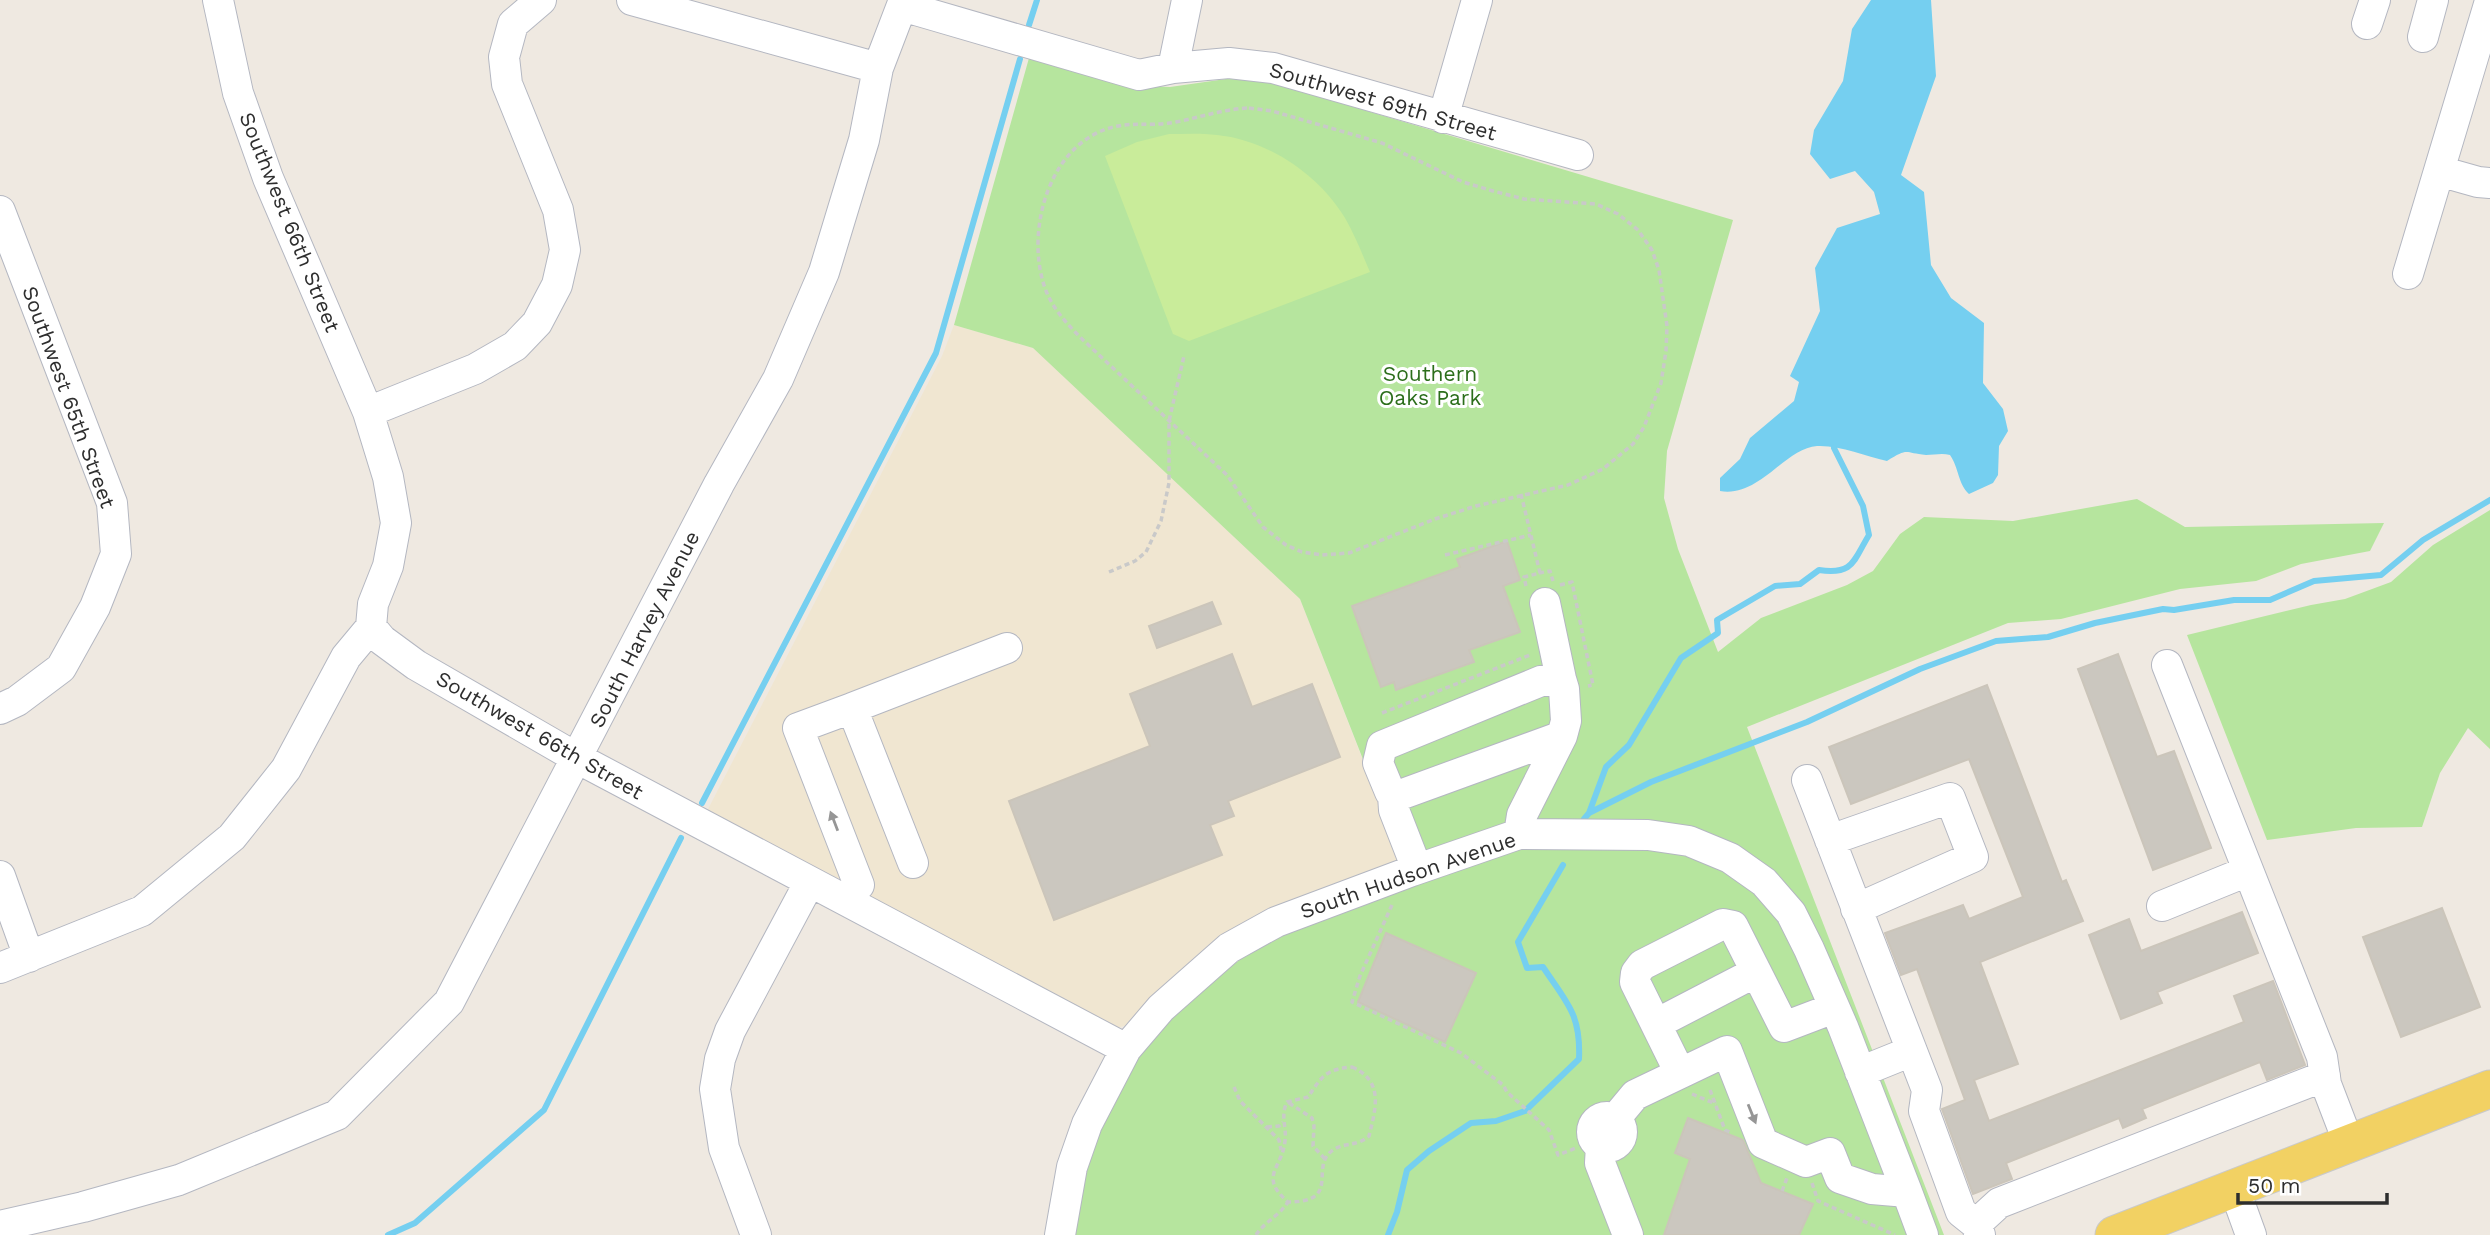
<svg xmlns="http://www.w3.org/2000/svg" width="2490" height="1235" font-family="'Work Sans',sans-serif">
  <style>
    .education { fill: #f0e6d1 }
    .green { fill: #b6e59e }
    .pitch { fill: #c9ec9a }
    .water { fill: #75cff0 }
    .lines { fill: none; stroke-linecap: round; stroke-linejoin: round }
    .stream { stroke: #75cff0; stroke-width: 6 }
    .building { fill: #cbc7bf; stroke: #cbc5ba; stroke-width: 2 }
    .minor-casing { stroke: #b4b7c1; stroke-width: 32 }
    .major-casing { stroke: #c9c9c9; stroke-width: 39 }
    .path { stroke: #c9c9c9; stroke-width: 3.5; stroke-dasharray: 5 3.5; stroke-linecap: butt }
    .minor { stroke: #fff; stroke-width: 30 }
    .major { stroke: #f2d163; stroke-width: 37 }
    .oneway { fill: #969696 }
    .labels { text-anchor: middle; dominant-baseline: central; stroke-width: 6; stroke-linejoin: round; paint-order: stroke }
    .street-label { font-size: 21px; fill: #2e2e2e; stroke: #fff }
    .park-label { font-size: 21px; fill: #2c6e1b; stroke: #fff }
  </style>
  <rect width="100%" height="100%" fill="#efe9e1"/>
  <!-- education -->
  <path class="education" d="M954,325L1033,348L1300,599L1403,863L1286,906L1136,1023L1116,1028L706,813L942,356Z"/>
  <!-- green -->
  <path class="green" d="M1029,58L1122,85L1170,87L1226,79L1263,80L1733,220L1667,451L1664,498L1678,549L1718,652L1761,618L1847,585L1873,571L1900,534L1924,517L2013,521L2137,499L2185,527L2384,523L2370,551L2301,564L2256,581L2180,589L2061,619L2008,623L1747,727L1944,1235H1072L1087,1155L1138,1057L1189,999L1242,958L1286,934L1412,884L1300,599L1033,348L954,325Z
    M2490,510V749L2468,728L2440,773L2422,827L2356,828L2267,840L2187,635L2311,605L2345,599L2391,582L2433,545Z"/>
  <!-- pitch -->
  <path class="pitch" d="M1169,134C1185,134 1201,133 1217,135C1268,140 1319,175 1345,218C1355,235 1362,254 1370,272L1189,341L1173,334L1105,156L1137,142Z"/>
  <!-- water -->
  <path class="water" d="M1871,0H1931L1936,76L1901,175L1924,192L1931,265L1951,298L1984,323L1983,383L2003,409L2008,431L1999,446L1998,475L1993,483L1969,494C1958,484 1959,468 1950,455C1942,453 1934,455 1926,455C1904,453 1909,447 1887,461C1865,456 1840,445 1817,446C1785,448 1759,498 1720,491V478L1740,459L1750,438L1794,401L1799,382L1790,376L1820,311L1815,268L1837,228L1880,214L1874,192L1855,171L1830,179L1810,154L1814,130L1843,81L1852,29Z"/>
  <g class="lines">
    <!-- stream -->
    <path class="stream" d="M1029,25L1037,0
      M702,803L936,353L1020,59
      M1589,813L1651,782L1807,722L1920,669L1996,641L2048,637L2095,623L2163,609L2174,610L2234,600H2270L2314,581L2381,575L2423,540L2490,500
      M1584,819L1589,813L1606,767L1629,745L1681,658L1718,633L1717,620L1775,586L1800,584L1819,570C1854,575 1853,561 1869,535L1863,506L1834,448
      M388,1235L415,1223L544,1110L681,838
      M1388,1235L1397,1212L1407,1170L1429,1151L1471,1123L1496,1121L1525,1111L1579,1059C1581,1014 1567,1003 1543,967L1527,968L1518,942L1563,865"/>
  </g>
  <!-- building -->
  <path class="building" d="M1507,541L1520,580L1503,586L1520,632L1469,650L1474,662L1396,690L1394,682L1381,687L1352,606L1460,567L1457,559Z
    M1212,602L1221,624L1157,648L1149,626Z
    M1232,654L1252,707L1312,684L1340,757L1228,801L1234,816L1210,825L1222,855L1054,920L1009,801L1150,746L1130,694Z
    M2118,654L2157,757L2174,751L2211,848L2153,870L2078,669Z
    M1987,685L2062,882L2066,880L2083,921L1980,962L2018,1064L1974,1080L1989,1121L2244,1022L2234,996L2273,981L2305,1065L2267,1080L2260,1062L2142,1109L2146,1118L2123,1128L2119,1118L2006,1163L2012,1179L1973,1194L1942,1109L1965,1100L1917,969L1901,975L1885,933L1963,905L1969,919L2023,897L1969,759L1851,804L1829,747Z
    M2442,908L2480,1007L2401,1037L2363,937Z
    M2242,912L2258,953L2157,992L2162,1003L2121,1019L2089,935L2129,919L2141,951Z
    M1386,933L1476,973L1445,1042L1358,1002Z
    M1688,1118L1743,1140L1761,1183L1813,1204L1799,1235H1664L1690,1159L1675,1153Z"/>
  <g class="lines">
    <defs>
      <path id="minor" d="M218,0L238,93L268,178L368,412L388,477L396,523L388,566L373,604L371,627L382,640L416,665L577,758L1126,1049L1087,1124L1072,1167L1060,1235
        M632,0L878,68
        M902,6L1139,75L1173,68L1229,63L1273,68L1578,155
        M2367,24L2375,0
        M2423,37L2433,0
        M1173,68L1187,0
        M1443,118L1477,0
        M2439,171L2478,182L2490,183
        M0,211L112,503L116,554L95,607L61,668L17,701L0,709
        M2408,274L2490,1
        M368,412L475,369L515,346L537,323L557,285L565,250L558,210L507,84L504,57L513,24L541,0
        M1545,603L1561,679
        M2167,665L2322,1057L2326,1084L2349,1144
        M852,708L1007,648
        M1807,780L1927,1090L1924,1111L1961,1212L1976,1224L1980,1235
        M1393,795L1394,810L1417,869
        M1519,834L1522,815L1562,736L1566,721L1564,689L1561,679L1541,681L1382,746L1378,763L1390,792L1400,795L1562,736
        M1830,840L1950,798L1973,857L1856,909
        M0,876L29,957
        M859,885L798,728L852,708L913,863
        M2162,906L2248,871
        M0,968L142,911L232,837L286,769L346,657L371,627
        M1656,1024L1756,972
        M1126,1049L1161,1008L1229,948L1276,922L1412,871L1519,834L1648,835L1689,841L1730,858L1764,882L1791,913L1809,949L1843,1027L1907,1192
        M1860,1072L1912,1051
        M1680,1073L1635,982L1636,973L1642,965L1723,924L1733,926L1784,1027L1834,1008
        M1592 1132a15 15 0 1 1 30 0a15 15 0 1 1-30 0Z
        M1615,1119L1635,1095L1727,1051L1763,1143L1806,1162L1830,1153L1840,1178L1872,1189L1907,1192L1923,1235
        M1601,1146L1600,1163L1628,1235
        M2234,1188L2251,1235
        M1976,1224L1999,1203L2325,1076
        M0,1226L83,1207L179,1180L337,1115L449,1002L719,484L778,379L824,272L864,140L878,68L904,0
        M756,1235L724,1148L715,1089L720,1059L730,1031L809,883"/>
      <path id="major" d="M2114,1235L2490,1089"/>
    </defs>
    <!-- minor casing -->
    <use href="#minor" class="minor-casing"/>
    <!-- major casing -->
    <use href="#major" class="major-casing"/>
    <!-- path -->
    <path class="path" d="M1249,108L1272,111L1382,143L1463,182L1493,191L1524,199L1596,204L1618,214L1638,230L1652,250L1659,270L1667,326L1666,351L1661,383L1644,427L1633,444L1603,469L1568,485L1476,506L1435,519L1349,553L1322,555L1302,552L1286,545L1263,527L1227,475L1082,339C1067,324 1052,308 1045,288C1027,238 1044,162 1093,135C1124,118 1145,128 1176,122C1201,117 1224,109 1249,108Z
      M1521,494L1540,573L1524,577L1526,586
      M1445,555L1531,535
      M1109,572L1135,561L1146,552L1161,521L1169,483V421L1184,356
      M1539,573L1550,571L1553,581
      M1560,585L1572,582L1593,685L1588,686
      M1382,713L1530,655
      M1392,905L1360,976L1352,1002L1461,1053L1503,1085L1507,1092L1549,1130L1558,1155L1576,1148
      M1352,1067C1384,1081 1376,1108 1369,1136C1356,1147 1345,1142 1333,1150C1308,1167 1343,1202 1288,1202C1258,1176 1282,1169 1285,1141C1287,1127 1280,1116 1287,1102L1308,1097C1322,1076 1326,1069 1352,1067Z
      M1234,1087L1240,1101L1279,1140L1281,1150
      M1710,1090L1725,1130L1732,1133
      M1692,1094L1716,1104
      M1289,1103L1312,1118L1314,1126L1313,1146L1325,1159
      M1267,1127L1279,1126L1283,1122
      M1812,1183L1818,1201L1895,1235
      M1782,1191L1787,1178
      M1256,1235C1265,1221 1283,1214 1290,1198"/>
    <!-- minor -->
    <use href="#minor" class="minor"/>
    <!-- major -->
    <use href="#major" class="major"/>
  </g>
  <!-- one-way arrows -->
  <defs><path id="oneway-solid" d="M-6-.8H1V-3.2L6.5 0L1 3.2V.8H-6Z" transform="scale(1.75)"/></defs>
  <g class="oneway">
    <use href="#oneway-solid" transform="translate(834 821) rotate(-111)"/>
    <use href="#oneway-solid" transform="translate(1752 1114) rotate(68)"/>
  </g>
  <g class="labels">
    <!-- street labels -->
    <g class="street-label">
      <text transform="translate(1383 101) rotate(16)">Southwest 69th Street</text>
      <text transform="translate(290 222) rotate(68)">Southwest 66th Street</text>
      <text transform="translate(69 397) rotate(70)">Southwest 65th Street</text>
      <text transform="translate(644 629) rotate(-63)">South Harvey Avenue</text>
      <text transform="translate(540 735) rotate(30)">Southwest 66th Street</text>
      <text transform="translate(1408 875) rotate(-19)">South Hudson Avenue</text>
    </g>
    <!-- park labels -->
    <g class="park-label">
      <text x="1430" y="373">Southern<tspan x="1430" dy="24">Oaks Park</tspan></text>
    </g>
  </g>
  <!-- scale -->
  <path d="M2238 1193v10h149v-10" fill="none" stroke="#2e2e2e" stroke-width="3.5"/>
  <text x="2248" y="1193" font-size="21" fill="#2e2e2e" stroke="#ffffff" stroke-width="5" paint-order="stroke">50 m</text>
</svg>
